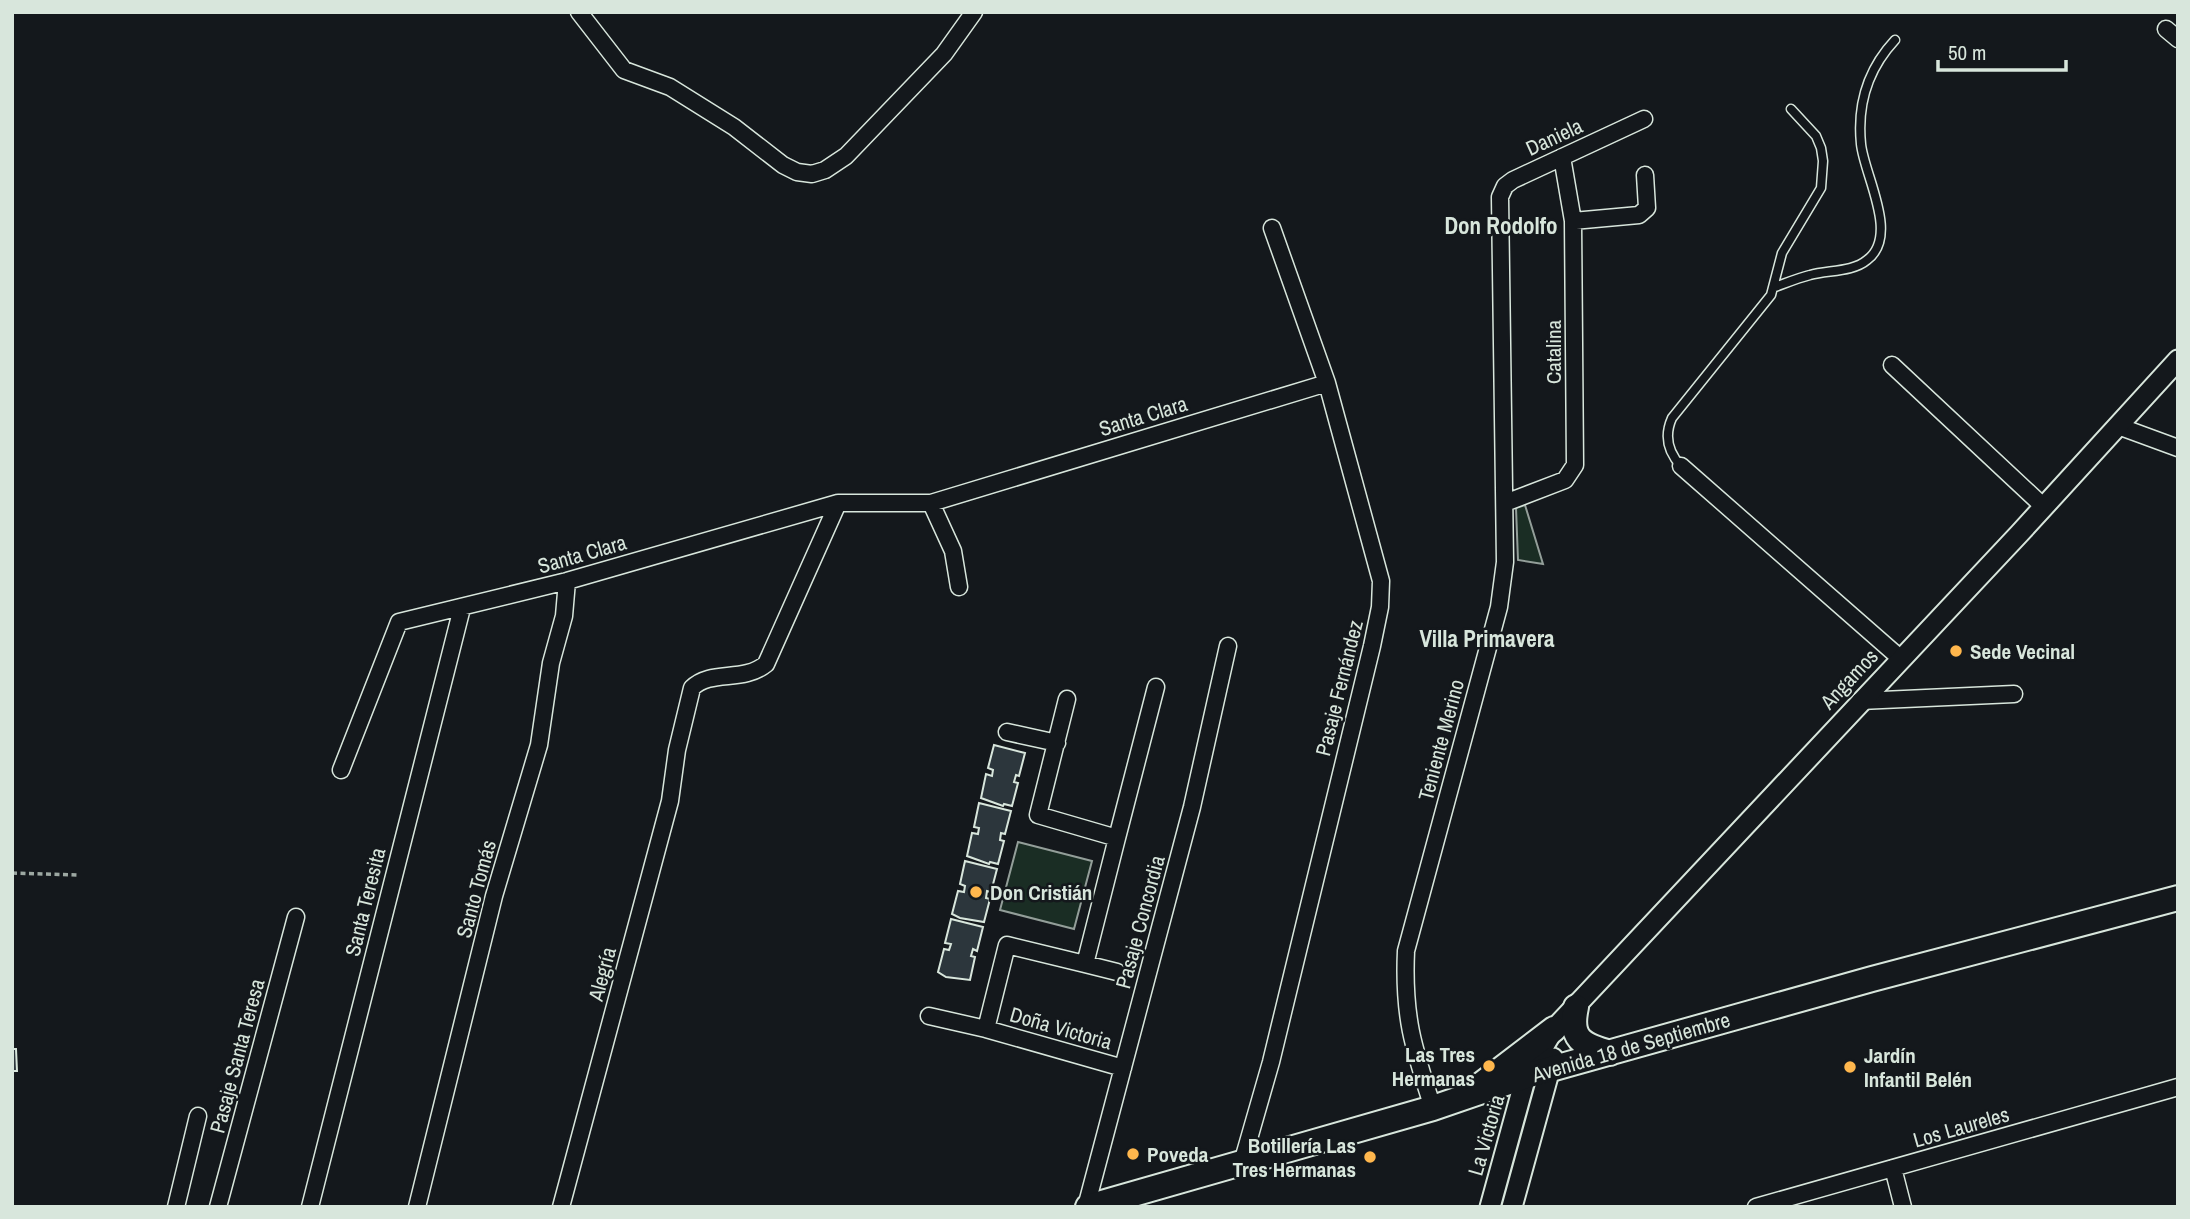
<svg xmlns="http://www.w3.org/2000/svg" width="2190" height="1219" font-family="'Archivo Narrow',sans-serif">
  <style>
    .green { fill: #1a2d24; stroke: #939e99; stroke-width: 2 }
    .building { fill: #2c363c; stroke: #d8e6dc; stroke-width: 2 }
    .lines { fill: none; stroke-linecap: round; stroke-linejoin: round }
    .service-casing { stroke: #d8e6dc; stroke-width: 11 }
    .minor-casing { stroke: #d8e6dc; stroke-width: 19 }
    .tertiary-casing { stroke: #d8e6dc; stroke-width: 23 }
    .primary-casing { stroke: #d8e6dc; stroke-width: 28 }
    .path { stroke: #9da8a2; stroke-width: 3.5; stroke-dasharray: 5 3.5; stroke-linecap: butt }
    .service { stroke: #14181c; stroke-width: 8 }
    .minor { stroke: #14181c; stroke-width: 16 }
    .tertiary { stroke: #14181c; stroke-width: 19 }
    .primary { stroke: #14181c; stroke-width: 24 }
    .poi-dot { fill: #ffb74d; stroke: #14181c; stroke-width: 2.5 }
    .labels { text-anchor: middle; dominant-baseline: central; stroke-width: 5; stroke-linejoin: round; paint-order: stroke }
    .street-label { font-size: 21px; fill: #d8e6dc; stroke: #14181c }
    .poi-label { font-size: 21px; font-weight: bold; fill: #d8e6dc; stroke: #14181c; text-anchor: start }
    .neighbourhood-label { font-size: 23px; font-weight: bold; fill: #d8e6dc; stroke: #14181c }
  </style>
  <rect width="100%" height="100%" fill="#14181c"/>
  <!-- green -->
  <path class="green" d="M1525,505L1543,564L1518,560L1516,508Z
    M1018,842L1092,861L1074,929L1000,910Z"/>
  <!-- building -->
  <path class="building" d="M994,745L1025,753L1019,776L1016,775L1014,782L1018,783L1012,806L1004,804L1003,806L981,798L986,774L992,776L993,770L988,768Z
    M979,803L1011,811L1005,834L1001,833L1000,840L1004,841L998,864L990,862L989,864L967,856L972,833L978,834L979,828L974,827Z
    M965,861L997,869L991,892L987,891L986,898L990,899L984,922L960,918L952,914L958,891L964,892L965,886L960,884Z
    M951,919L983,927L977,951L973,949L971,956L975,957L970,980L946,977L938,972L944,949L949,950L951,944L945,943Z
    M12,1049H16L17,1071H12Z"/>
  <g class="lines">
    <defs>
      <path id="service" d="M1775,287C1786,283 1798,278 1810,275C1828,270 1853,272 1867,260C1900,236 1864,175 1861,144C1857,104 1868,69 1895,40
        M1681,466C1668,452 1664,436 1672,418L1771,295L1782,253L1821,188L1823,161L1821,148L1816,136L1791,109"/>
      <path id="minor" d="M579,12L624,70L670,87L734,127L783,165L797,172L812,174L825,170L846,156L944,54L974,12
        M2166,29L2178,39
        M1573,221L1639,215L1647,208L1645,175
        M1892,365L2044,507
        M2118,426L2178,448
        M1681,466L1900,658
        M931,503L953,551L959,587
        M1505,503L1565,480L1575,465L1573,221L1562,157
        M1067,699L1038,815L1117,838L1085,964L1007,945L986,1029L1123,1068
        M1860,701L2014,694
        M1007,732L1057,743
        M341,770L399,622L567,581L838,503H931L1327,383
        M1117,838L1156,687
        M1085,964L1117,972
        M929,1016L986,1029
        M1433,1108C1413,1047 1403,1016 1406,951L1499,607L1505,562L1500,197L1505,186L1513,180L1644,119
        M1242,1163L1271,1062L1372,646L1380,607L1381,581L1327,383L1272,228
        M1893,1168L1903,1207
        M176,1207L198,1116
        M218,1207L296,917
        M310,1207L462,608
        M417,1207L494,896L539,745L551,663L564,616L567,581
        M561,1207L670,801L677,750L692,688C711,669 743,683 766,664L838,503
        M1086,1207L1192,807L1228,646
        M1756,1207L2178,1087"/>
      <path id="tertiary" d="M1490,1207L1526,1076L1554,1029L2019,534L2178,360
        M1512,1207L1553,1058"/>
      <path id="primary" d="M1576,1007C1569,1039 1582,1045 1610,1053
        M1482,1084L1554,1029
        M1088,1207L1433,1108L1526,1076L1872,979L2178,898"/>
    </defs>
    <!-- service casing -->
    <use href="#service" class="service-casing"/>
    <!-- minor casing -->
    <use href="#minor" class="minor-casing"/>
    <!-- tertiary casing -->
    <use href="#tertiary" class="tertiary-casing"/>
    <!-- primary casing -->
    <use href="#primary" class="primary-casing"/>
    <!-- path -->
    <path class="path" d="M12,873L79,875"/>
    <!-- service -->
    <use href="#service" class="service"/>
    <!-- minor -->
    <use href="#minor" class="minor"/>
    <!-- tertiary -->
    <use href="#tertiary" class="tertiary"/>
    <!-- primary -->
    <use href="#primary" class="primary"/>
  </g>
  <!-- markers -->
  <g class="poi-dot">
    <circle cx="1956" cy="651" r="7"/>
    <circle cx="976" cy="892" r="7"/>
    <circle cx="1489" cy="1066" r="7"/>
    <circle cx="1850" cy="1067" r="7"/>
    <circle cx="1133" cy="1154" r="7"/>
    <circle cx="1370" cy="1157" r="7"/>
  </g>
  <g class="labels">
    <!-- street labels -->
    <g class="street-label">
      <text transform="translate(1554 137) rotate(-25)">Daniela</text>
      <text transform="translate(1553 352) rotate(-90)">Catalina</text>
      <text transform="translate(1143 416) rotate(-17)">Santa Clara</text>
      <text transform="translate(582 554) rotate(-16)">Santa Clara</text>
      <text transform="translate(1849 679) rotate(-47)">Angamos</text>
      <text transform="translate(1339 688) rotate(-76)">Pasaje Fernández</text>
      <text transform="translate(1441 740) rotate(-75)">Teniente Merino</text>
      <text transform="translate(476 889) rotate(-75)">Santo Tomás</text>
      <text transform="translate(365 902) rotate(-76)">Santa Teresita</text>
      <text transform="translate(1140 922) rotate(-75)">Pasaje Concordia</text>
      <text transform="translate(602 974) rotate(-75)">Alegría</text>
      <text transform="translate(1061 1028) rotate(16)">Doña Victoria</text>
      <text transform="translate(1631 1047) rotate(-16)">Avenida 18 de Septiembre</text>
      <text transform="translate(237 1056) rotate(-75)">Pasaje Santa Teresa</text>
      <text transform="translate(1961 1127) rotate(-16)">Los Laureles</text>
      <text transform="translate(1486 1135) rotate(-74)">La Victoria</text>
    </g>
    <!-- poi labels -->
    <g class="poi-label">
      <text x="1970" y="651">Sede Vecinal</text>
      <text x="990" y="892">Don Cristián</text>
      <text x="1475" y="1054" text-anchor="end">Las Tres<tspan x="1475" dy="24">Hermanas</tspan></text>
      <text x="1864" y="1055">Jardín<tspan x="1864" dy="24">Infantil Belén</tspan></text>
      <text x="1356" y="1145" text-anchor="end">Botillería Las<tspan x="1356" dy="24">Tres Hermanas</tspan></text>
      <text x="1147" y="1154">Poveda</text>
    </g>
    <!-- neighbourhood labels -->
    <g class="neighbourhood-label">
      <text x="1501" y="225">Don Rodolfo</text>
      <text x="1487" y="638">Villa Primavera</text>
    </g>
  </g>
  <!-- border -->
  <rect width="2190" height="1219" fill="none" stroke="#d8e6dc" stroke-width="28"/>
  <!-- scale -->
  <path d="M1938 60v10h128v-10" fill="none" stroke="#d8e6dc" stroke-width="3.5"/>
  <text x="1948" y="60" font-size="21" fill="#d8e6dc" stroke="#14181c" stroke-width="5" paint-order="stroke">50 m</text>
</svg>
